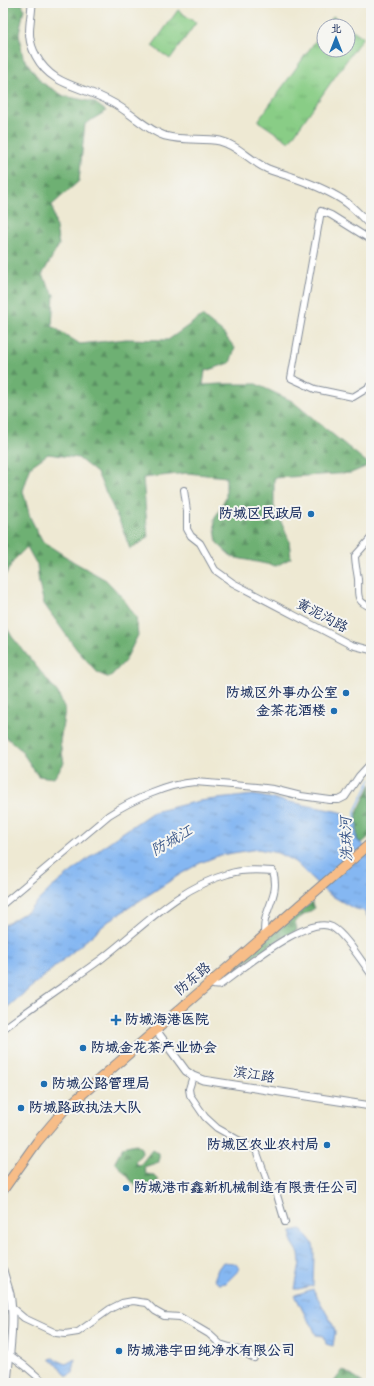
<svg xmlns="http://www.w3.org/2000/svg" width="374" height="1386" font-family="Mynerve,'LXGW WenKai TC',sans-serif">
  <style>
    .grass { fill: url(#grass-tufts); stroke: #527e72 }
    .forest { fill: url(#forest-firs); stroke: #447068 }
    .water { fill: url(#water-ripples); stroke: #5073a8 }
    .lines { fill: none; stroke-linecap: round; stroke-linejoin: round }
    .stream { stroke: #85b7f2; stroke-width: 1.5 }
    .minor-casing { stroke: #848c98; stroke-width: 8 }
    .tertiary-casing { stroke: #848c98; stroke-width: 9 }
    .primary-casing { stroke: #848c98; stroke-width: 11 }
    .minor { stroke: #fff; stroke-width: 6 }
    .tertiary { stroke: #fff; stroke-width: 7 }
    .primary { stroke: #f7bd88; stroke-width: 9 }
    .poi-dot { fill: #1f6fb2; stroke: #f6f6f2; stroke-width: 1.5 }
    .labels { text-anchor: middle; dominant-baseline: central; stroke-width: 4; stroke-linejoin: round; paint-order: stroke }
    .poi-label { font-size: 14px; font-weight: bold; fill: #1b2f5e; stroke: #f6f6f2; text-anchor: start }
    .street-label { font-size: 14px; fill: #1b2f5e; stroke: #f6f6f2 }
    .water-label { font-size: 15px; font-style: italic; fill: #3b588a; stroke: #f6f6f2 }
  </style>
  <defs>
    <pattern id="grass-tufts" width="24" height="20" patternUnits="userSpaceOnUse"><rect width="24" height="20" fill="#89cd86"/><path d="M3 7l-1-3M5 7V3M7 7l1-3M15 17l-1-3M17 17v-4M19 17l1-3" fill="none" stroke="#76b076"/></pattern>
    <pattern id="forest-firs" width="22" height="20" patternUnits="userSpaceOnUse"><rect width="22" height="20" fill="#6eb073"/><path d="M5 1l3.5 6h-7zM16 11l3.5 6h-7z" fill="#5a9062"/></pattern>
    <pattern id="water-ripples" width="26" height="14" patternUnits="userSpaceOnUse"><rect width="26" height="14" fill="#85b7f2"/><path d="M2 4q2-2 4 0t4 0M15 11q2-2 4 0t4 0" fill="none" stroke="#6c95c7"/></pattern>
  </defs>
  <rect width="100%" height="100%" fill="#f6f6f2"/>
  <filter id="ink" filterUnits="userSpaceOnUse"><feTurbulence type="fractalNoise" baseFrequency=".025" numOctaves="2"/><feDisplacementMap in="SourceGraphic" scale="8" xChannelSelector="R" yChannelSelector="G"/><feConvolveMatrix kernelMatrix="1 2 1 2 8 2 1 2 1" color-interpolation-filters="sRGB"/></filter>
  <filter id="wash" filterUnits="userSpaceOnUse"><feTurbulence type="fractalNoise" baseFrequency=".012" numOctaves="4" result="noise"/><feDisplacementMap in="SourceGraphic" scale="16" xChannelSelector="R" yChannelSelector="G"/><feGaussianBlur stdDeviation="0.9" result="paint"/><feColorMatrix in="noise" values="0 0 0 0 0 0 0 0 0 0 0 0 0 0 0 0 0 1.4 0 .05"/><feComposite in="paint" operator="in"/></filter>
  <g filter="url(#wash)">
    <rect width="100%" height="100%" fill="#eee9d3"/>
    <!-- grass -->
    <path class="grass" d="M178,10L196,23L170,59L152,46Z
      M333,16L347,26H326Z
      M348,27L363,37L289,142L258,121L324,29V50H348Z"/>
    <!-- forest -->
    <path class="forest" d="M3,3H22L24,9L19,34L23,57L41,82L64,96L94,102L106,111L85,124L79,181L52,205L59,245L42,275L54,295L52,326L80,344L126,339L168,340L202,316L223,333L235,348L230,363L205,371L203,385L221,384H256L292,401L370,465L351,473L274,478V506L289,540L291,558L276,566L232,557L217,543L214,520L226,497V477L187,473L143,478L148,538L130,549L122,527L97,473L78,458L48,454L31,466L23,491L30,517L42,541L74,562L106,580L122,597L136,617L138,635L125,661L109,678L98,673L77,650L44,604L39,584L37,565L27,547L14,560L3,579Z
      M3,622L13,638L58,693L65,710L60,742L64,763L54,778L38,776L20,749L5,736L3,737Z
      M371,784L370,836L362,843L357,840V813Z
      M312,902L315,908L295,921L297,930L281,938L230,973L229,971Z
      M135,1144L141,1148L142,1153L135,1162L137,1165L141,1164L152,1150L159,1153V1162L144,1167L146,1174L154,1175L159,1180L141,1192L115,1162L123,1147Z
      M343,1370L363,1383H333Z"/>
    <!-- water -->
    <path class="water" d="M254,795L340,812L356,825L357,840L371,852V922L364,911L353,908L327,893L295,862L278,853L258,849L220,855L200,863L179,875L110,920L3,1011V926L6,924L28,911L50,889L109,842L153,812L199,801Z
      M301,1229C305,1234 310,1239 313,1244C315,1248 313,1278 313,1286L298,1289H295L300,1263L299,1253L292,1242V1231Z
      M223,1262L234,1263L239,1267L238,1271L226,1283L219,1284L214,1280L218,1269Z
      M313,1289L334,1327L335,1333L333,1346L326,1344L324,1336L316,1335L311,1323L308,1321L295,1295Z
      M53,1358L66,1364L75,1359L73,1373L67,1376L61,1368L50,1359Z"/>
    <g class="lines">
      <!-- stream -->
      <path class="stream" d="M356,827L355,811L371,779"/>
    </g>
  </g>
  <g filter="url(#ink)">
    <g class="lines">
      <defs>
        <path id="minor" d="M371,240L331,215L321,211L291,378L315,389L353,397L371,386
          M184,490L187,511V529L191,536L200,543L215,570L233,583L351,645L371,650
          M371,538L355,556C355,564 357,571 358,579C359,593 354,601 371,607
          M3,904L109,815C132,800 168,784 195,782L257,787L273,789L301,796L330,800H339L345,797L359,776L371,763
          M210,983C213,986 216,986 220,985C240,971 307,914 332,927C345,934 362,962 371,974
          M3,1029C35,1005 68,983 100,960C141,929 177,888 228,874C242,869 259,870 273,871C279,891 270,901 265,920C264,925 264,930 264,936
          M193,1076L189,1089L190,1095L205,1117L217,1128L256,1150L269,1186L277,1195L285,1222
          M11,1307L24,1318L56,1333L65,1334L78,1332L110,1309L122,1303L133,1301L147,1303L155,1311L164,1316L180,1317L209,1334L220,1344L239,1350L254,1358
          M10,1355L25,1366L45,1383"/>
        <path id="tertiary" d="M32,3C31,24 25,36 36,56C51,84 75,85 101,97C110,101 119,106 127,112C140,121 150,131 165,136C183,141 202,138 220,141C237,145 248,159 264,167C273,172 285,174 295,178C312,184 332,192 347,203C356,210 363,218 371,226
          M156,1030L186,1071L193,1076L203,1080L371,1106
          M3,1270C5,1278 8,1286 10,1294C15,1319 9,1358 7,1383"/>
        <path id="primary" d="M3,1190L37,1142L64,1110L371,843"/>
      </defs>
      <!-- minor casing -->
      <use href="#minor" class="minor-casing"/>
      <!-- tertiary casing -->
      <use href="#tertiary" class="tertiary-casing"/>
      <!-- primary casing -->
      <use href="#primary" class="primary-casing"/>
      <!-- minor -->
      <use href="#minor" class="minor"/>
      <!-- tertiary -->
      <use href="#tertiary" class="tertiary"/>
      <!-- primary -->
      <use href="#primary" class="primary"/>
    </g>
  </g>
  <!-- markers -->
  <g class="poi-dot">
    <circle cx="311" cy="514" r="4"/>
    <circle cx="346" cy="693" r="4"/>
    <circle cx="334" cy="711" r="4"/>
    <path d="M114 1014h4v4h4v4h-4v4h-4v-4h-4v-4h4z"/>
    <circle cx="83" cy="1048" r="4"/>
    <circle cx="44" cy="1084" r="4"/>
    <circle cx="21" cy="1108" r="4"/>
    <circle cx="327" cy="1145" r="4"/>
    <circle cx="126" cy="1188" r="4"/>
    <circle cx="119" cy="1351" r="4"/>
  </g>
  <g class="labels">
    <!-- poi labels -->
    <g class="poi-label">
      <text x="303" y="514" text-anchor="end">防城区民政局</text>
      <text x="338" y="693" text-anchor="end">防城区外事办公室</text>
      <text x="326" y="711" text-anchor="end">金茶花酒楼</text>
      <text x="125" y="1020">防城海港医院</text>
      <text x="91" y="1048">防城金花茶产业协会</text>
      <text x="52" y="1084">防城公路管理局</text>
      <text x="29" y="1108">防城路政执法大队</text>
      <text x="319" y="1145" text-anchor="end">防城区农业农村局</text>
      <text x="134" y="1188">防城港市鑫新机械制造有限责任公司</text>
      <text x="127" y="1351">防城港宇田纯净水有限公司</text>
    </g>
    <!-- street labels -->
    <g class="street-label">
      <text transform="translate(322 616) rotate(28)">黄泥沟路</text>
      <text transform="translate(193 979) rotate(-41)">防东路</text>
      <text transform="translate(254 1075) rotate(9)">滨江路</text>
    </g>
    <!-- water labels -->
    <g class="water-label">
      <text transform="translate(347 839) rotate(-91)">洗珠河</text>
      <text transform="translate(172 841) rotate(-30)">防城江</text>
    </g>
  </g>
  <!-- margin -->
  <rect width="374" height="1386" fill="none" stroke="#f6f6f2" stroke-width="16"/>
  <!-- north arrow -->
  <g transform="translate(336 38)"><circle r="19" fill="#f6f6f2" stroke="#9ea6b7"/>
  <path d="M0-3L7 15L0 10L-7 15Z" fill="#1f6fb2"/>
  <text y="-6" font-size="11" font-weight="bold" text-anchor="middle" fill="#1b2f5e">北</text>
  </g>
</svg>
